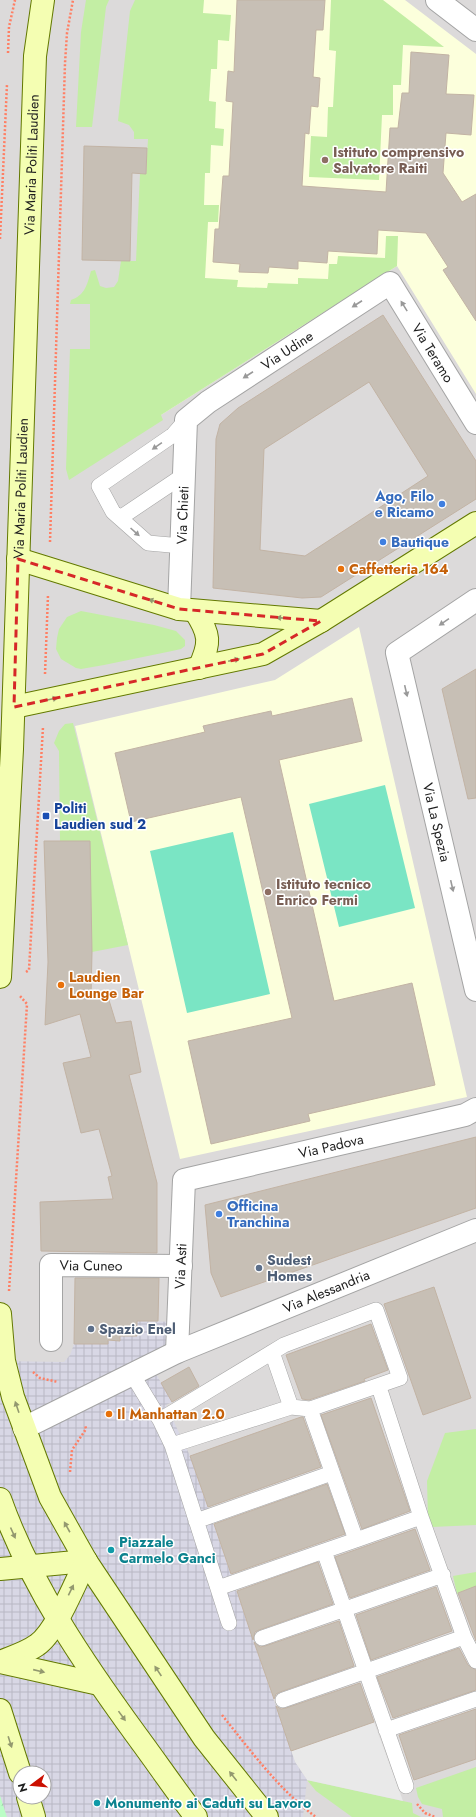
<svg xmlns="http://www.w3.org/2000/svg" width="476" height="1817" font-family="Jost,sans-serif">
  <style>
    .residential { fill: #dcdada; fill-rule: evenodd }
    .education { fill: #fcffdc }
    .park { fill: url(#park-crowns) }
    .garden { fill: #c3eea4 }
    .pitch { fill: #7ae5c4 }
    .parking { fill: #e9e9e9 }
    .plaza { fill: url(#plaza-grid); fill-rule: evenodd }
    .building { fill: #c7bfb5; stroke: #c2b3a4; fill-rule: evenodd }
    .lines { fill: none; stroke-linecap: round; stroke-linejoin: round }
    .lane-casing { stroke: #a4a4a4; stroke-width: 16 }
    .street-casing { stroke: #a4a4a4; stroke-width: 24 }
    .secondary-casing { stroke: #637900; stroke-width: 24 }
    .path { stroke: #ff7f64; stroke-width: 2.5; stroke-dasharray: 2 2; stroke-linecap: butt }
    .lane { stroke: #fff; stroke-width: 15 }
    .street { stroke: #fff; stroke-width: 22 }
    .secondary { stroke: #f4feb2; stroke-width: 22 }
    .oneway { fill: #999 }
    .oneway2 { fill: #93996f }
    .marked { fill: none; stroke: #d62828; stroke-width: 3; stroke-dasharray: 8 5; stroke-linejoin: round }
    .education-dot { fill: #8d6e63; stroke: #fff; stroke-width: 1.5 }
    .shop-dot { fill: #3f7fe0; stroke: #fff; stroke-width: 1.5 }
    .food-dot { fill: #e8710a; stroke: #fff; stroke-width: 1.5 }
    .transit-dot { fill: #1a4fb4; stroke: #fff; stroke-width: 1.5 }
    .service-dot { fill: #5c6f8a; stroke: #fff; stroke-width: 1.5 }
    .culture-dot { fill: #0f9aa8; stroke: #fff; stroke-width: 1.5 }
    .labels { text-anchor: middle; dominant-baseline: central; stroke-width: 3; stroke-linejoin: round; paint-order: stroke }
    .education-label { font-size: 14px; font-weight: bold; fill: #785e54; stroke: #fff; text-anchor: start }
    .street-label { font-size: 14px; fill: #1d1d1d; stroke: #fff }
    .shop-label { font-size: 14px; font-weight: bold; fill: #366cbe; stroke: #fff; text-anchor: start }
    .food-label { font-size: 14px; font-weight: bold; fill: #c56008; stroke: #fff; text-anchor: start }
    .transit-label { font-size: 14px; font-weight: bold; fill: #164399; stroke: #fff; text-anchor: start }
    .service-label { font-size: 14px; font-weight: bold; fill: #4e5e75; stroke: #fff; text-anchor: start }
    .culture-label { font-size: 14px; font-weight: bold; fill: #0d838f; stroke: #fff; text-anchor: start }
  </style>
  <defs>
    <pattern id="park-crowns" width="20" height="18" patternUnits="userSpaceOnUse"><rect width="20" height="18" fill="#bbfdc6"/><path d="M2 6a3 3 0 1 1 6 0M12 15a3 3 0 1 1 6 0" fill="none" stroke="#a0d8aa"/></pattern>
    <pattern id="plaza-grid" width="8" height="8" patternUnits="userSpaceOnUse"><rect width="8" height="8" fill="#d8d7e5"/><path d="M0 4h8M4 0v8" fill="none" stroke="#b9b8c4"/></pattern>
  </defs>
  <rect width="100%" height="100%" fill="#efece2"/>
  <!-- residential -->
  <path class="residential" d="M0,0H476V1817H0ZM20,1773H44V1797H20Z"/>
  <!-- education -->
  <path class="education" d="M183,0H405L476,54V394L397,266L161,415Z
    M359,627L467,1097L180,1159L75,726L275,680Z"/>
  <!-- park -->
  <path class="park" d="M0,1795L7,1817H0Z"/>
  <!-- garden -->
  <path class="garden" d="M86,0H109L106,7L92,127H76L81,32Z
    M135,0H204L203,13L231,15L229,41L218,40L217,69H211L209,101L216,102L215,128L224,129L223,146L211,145L210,173H205L204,205H219L218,222H208L205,278L238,280L237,287L267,288L268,283L298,284V278L328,279L329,264H337L338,256L385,258L386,236H398L397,266L161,415L163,420L69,480L66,469L70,349H90V304H70L71,300C85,295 87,285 91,271L95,270L100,286L106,288L114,287L118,281L121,261H136L140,174H146L148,139H134V132L129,125L118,121L130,11Z
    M331,0H383L444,47L403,45L401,85H393V115H382L379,180L309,177L311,136L327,137L328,107H333L336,51L329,50Z
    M81,611L154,625L176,631L185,640V646L181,649L172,651L104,665L81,669L76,668L61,659L56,649L57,638L59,629L67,617Z
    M73,723L128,945L92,952L90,841H60L59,751L54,743L59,731L65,724Z
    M476,1429V1525L432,1527L428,1519L427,1481L445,1433Z
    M476,1572V1586L457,1594L453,1576Z
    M476,1767V1817H443L442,1809L422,1804L418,1797L416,1788Z
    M307,1780L412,1803L413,1813L421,1817H352L316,1791Z"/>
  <!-- pitch -->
  <path class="pitch" d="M385,785L415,908L339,927L309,804Z
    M233,832L270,994L187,1013L150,851Z"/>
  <!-- parking -->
  <path class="parking" d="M374,1722L403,1801L307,1780L295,1762L291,1751Z"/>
  <!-- plaza -->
  <path class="plaza" d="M137,1321L178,1322L177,1352L151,1365L172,1402L166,1405L190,1456L295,1762L307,1780L303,1817H7L0,1795V1361L64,1362L70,1355L74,1344H108V1341H119L120,1336H137ZM20,1773H44V1797H20Z"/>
  <!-- building -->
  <path class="building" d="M237,0H325L323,30H316L313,77L320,78L318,107L311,106L309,134L305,133L302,186L386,192L390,128H398L402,93H409L411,52L449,55L446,94L474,95L471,135L446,133L443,173L462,202L476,194V321L443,270L448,267L426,233L378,230L377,254L328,251L327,263L298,261V269L269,267L268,273L239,272L240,264L213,262L215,229H219L223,176H229L233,102L226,101L228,71L234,72Z
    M84,146L147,148L146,174L132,173L130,261L82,260Z
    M383,315L476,461V499L321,597L302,598L213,588L216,439L220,424L238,408ZM369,382L428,476L305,556L260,550L264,449Z
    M476,669V798L468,799L442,689Z
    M352,698L362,741L279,760L334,1001L412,983L435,1085L308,1114L310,1121L211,1144L188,1041L292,1018L241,797L131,822L115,753L205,732L203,726L271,711L272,716Z
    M44,841H90L92,952L91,996L108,997L116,1023L131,1021L141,1072L129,1075L157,1183V1253L41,1251L40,1202L113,1199L108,1177L112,1176L99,1129L81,1133L63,1063L91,1057L80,1014L45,1025L48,962Z
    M476,1137V1208L221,1297L211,1273L205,1205Z
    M75,1278H159L158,1321H137V1336H120V1341L108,1340V1344H74Z
    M434,1287L471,1398L423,1415L384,1304Z
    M371,1324L388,1370L364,1379L365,1381L309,1400L302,1399L286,1355Z
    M189,1367L199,1386L172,1402L161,1383Z
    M371,1398L410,1511L362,1529L321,1415Z
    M301,1417H303L321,1467L208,1507L190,1456Z
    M327,1484L345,1534L231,1574L214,1524Z
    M415,1529L430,1570L350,1598L335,1557Z
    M318,1562L333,1604L259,1630L255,1632L253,1640L237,1591Z
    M476,1586V1641L458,1593Z
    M436,1587L452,1631L371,1660L356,1615Z
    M339,1621L354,1666L280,1692L276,1694L274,1699L254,1642L260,1647L265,1646Z
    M459,1648L468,1665L476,1670V1690L393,1718L377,1677Z
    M360,1683L374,1722L291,1751L276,1706L281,1709L286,1708Z
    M476,1709V1759L414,1780L399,1735Z"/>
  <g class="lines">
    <defs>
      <path id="lane" d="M120,518L184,475
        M182,546L148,543L113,512L99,486L173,435L186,420
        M272,1352L291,1407
        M132,1374L160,1420L172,1445L291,1407L310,1409L356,1540L324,1551L406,1786
        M379,1387L421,1517L464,1637L476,1661
        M160,1420L284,1345L376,1310L400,1378L310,1409
        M172,1445L229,1623
        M196,1521L332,1473
        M356,1540L421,1517
        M218,1588L324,1551
        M262,1638L443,1575
        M283,1700L464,1637
        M386,1730L476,1699"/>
      <g id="street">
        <path d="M437,0L476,30"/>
        <path id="s1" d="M476,600L397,653L476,990"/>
        <path id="s2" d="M179,609L186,420L208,402L390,283L476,423"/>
        <path id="s3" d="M51,1340V1265L181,1266"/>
        <path id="s4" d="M177,1352L184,1180L465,1115L476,1109"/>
        <path id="s5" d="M24,1428L177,1352L476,1230"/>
      </g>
      <g id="secondary">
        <path d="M18,559L179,609L321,621"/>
        <path d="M195,611C210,634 211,643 199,668"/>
        <path d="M14,707L263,654L321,621L476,523"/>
        <path id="s6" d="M0,977L12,749L35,56L43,0"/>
        <path d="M0,1314L4,1361L13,1397L50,1497L86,1561L204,1738L267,1817"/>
        <path d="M0,1499C31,1586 83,1662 137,1736C157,1763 176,1791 196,1817"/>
        <path d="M0,1569L86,1561"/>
        <path d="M0,1662C12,1657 26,1653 37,1645C56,1632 75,1583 86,1561"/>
        <path d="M0,1662L99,1684"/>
        <path d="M0,1710L20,1773"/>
        <path d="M28,1797L34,1817"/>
      </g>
    </defs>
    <!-- lane casing -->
    <use href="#lane" class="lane-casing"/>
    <!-- street casing -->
    <use href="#street" class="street-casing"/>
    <!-- secondary casing -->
    <use href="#secondary" class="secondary-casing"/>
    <!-- path -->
    <path class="path" d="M8,53L9,27L15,0
      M0,239L7,84
      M50,542L65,63L67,33L73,0
      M45,674L48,595
      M26,972L29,970L43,727
      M9,1291L27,1004L19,995
      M33,1372L40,1378L58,1382
      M70,1472L72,1450L86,1429L85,1425
      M222,1715C251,1751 279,1790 316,1817
      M417,1804L425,1813L435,1817"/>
    <!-- lane -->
    <use href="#lane" class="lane"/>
    <!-- street -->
    <use href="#street" class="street"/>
    <!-- secondary -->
    <use href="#secondary" class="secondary"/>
  </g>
  <!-- one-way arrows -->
  <defs><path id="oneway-solid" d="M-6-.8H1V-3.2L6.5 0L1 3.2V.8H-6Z"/></defs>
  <g class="oneway">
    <use href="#oneway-solid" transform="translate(357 304) rotate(147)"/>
    <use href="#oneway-solid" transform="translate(404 306) rotate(-122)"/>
    <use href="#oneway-solid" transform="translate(248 375) rotate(147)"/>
    <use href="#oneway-solid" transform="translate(157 446) rotate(145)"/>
    <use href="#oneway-solid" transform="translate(135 532) rotate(42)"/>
    <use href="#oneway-solid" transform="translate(444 622) rotate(146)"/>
    <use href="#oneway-solid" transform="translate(406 691) rotate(77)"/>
    <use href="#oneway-solid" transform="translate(452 886) rotate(77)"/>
  </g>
  <g class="oneway2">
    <use href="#oneway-solid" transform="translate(154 601) rotate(-163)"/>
    <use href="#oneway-solid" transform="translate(282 618) rotate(-175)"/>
    <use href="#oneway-solid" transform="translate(234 660) rotate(-12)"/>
    <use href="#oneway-solid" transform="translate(52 699) rotate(-12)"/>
    <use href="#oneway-solid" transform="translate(17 1407) rotate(-109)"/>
    <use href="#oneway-solid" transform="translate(67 1527) rotate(-119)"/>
    <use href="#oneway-solid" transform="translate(13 1533) rotate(66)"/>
    <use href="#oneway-solid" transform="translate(71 1590) rotate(-64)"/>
    <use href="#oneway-solid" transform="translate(39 1671) rotate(13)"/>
    <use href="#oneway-solid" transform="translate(158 1671) rotate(-124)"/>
    <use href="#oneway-solid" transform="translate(122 1716) rotate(54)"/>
    <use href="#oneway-solid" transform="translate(10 1742) rotate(72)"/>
    <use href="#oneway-solid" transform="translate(233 1776) rotate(-128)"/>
  </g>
  <!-- marked area -->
  <path class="marked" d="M18,559L179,609L321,621L263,654L14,707Z"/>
  <!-- markers -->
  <g class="education-dot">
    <circle cx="325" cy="160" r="4"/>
    <circle cx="268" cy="892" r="4"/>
  </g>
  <g class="shop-dot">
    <circle cx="442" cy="504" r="4"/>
    <circle cx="383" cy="542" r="4"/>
    <circle cx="219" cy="1214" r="4"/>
  </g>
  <g class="food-dot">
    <circle cx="341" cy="569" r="4"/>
    <circle cx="61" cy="985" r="4"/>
    <circle cx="109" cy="1414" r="4"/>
  </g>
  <rect class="transit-dot" x="42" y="812" width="8" height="8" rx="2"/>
  <g class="service-dot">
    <circle cx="259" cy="1268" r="4"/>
    <circle cx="91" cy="1329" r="4"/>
  </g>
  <g class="culture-dot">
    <circle cx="111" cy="1550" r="4"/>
    <circle cx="97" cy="1803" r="4"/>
  </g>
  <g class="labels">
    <!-- education labels -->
    <g class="education-label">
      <text x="333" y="152">Istituto comprensivo<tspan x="333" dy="16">Salvatore Raiti</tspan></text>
      <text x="276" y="884">Istituto tecnico<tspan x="276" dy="16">Enrico Fermi</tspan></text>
    </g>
    <!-- street labels -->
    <g class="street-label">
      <text stroke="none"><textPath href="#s6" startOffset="813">Via Maria Politi Laudien</textPath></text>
      <text stroke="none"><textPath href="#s2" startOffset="312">Via Udine</textPath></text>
      <text stroke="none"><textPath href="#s2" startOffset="517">Via Teramo</textPath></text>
      <text stroke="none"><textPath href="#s6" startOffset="489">Via Maria Politi Laudien</textPath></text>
      <text stroke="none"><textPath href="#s2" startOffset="94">Via Chieti</textPath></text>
      <text stroke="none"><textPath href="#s1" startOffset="269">Via La Spezia</textPath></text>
      <text stroke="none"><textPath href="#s4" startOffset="323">Via Padova</textPath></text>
      <text stroke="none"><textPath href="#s3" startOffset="115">Via Cuneo</textPath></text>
      <text stroke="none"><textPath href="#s4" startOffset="86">Via Asti</textPath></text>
      <text stroke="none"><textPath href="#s5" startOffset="332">Via Alessandria</textPath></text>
    </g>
    <!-- shop labels -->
    <g class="shop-label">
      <text x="434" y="496" text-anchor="end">Ago, Filo<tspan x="434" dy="16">e Ricamo</tspan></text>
      <text x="391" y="542">Bautique</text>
      <text x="227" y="1206">Officina<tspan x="227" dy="16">Tranchina</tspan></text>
    </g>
    <!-- food labels -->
    <g class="food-label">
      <text x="349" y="569">Caffetteria 164</text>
      <text x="69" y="977">Laudien<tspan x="69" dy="16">Lounge Bar</tspan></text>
      <text x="117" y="1414">Il Manhattan 2.0</text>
    </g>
    <!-- transit labels -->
    <g class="transit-label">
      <text x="54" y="808">Politi<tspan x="54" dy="16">Laudien sud 2</tspan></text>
    </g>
    <!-- service labels -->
    <g class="service-label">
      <text x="267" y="1260">Sudest<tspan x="267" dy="16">Homes</tspan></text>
      <text x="99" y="1329">Spazio Enel</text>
    </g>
    <!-- culture labels -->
    <g class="culture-label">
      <text x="119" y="1542">Piazzale<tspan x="119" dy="16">Carmelo Ganci</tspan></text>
      <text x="105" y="1803">Monumento ai Caduti su Lavoro</text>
    </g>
  </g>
  <!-- north arrow -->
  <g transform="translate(32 1785) rotate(254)"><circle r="19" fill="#ffffff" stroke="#a5a5a5"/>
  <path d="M0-3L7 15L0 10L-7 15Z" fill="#cb0f00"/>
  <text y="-6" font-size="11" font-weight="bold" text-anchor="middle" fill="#1d1d1d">N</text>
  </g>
</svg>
